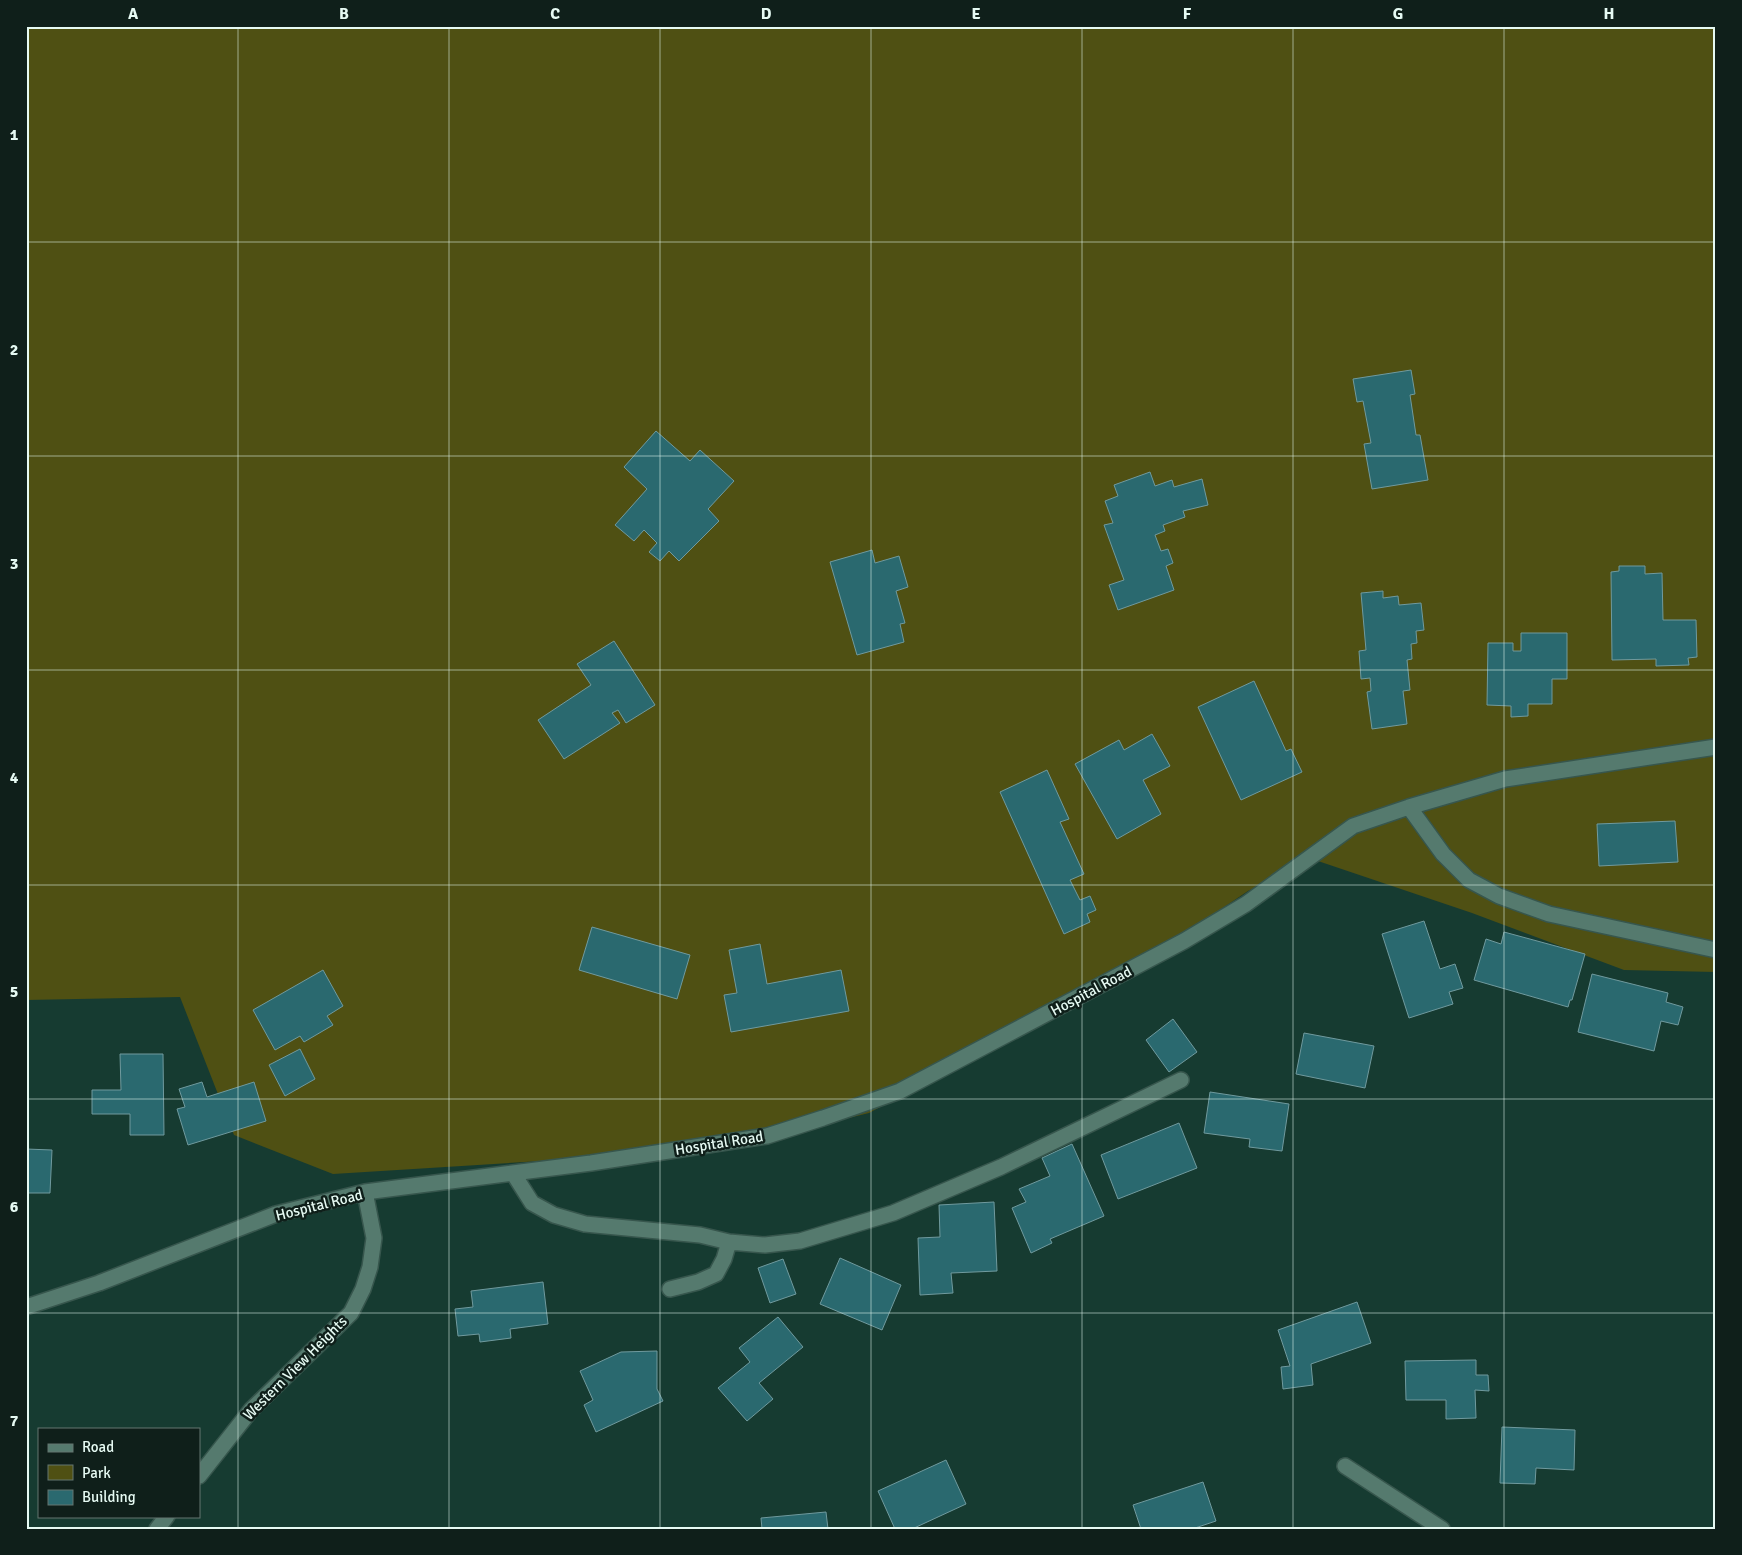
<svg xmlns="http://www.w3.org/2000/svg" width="1742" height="1555" font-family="Signika,sans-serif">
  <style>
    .green { fill: #4f5013 }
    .building { fill: #2a696f; stroke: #709a9e }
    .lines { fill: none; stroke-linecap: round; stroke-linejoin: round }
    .minor-casing { stroke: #37564d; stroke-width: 18 }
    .minor { stroke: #557a6e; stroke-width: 15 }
    .grid { fill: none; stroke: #e6faf3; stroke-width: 1; stroke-opacity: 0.55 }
    .labels { text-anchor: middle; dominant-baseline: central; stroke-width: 5; stroke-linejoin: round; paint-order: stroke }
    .street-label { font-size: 15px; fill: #e6faf3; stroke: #0f1f1a }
    .neatline { fill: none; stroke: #e6faf3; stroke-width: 2 }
    .grid-label { font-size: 16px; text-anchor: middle; font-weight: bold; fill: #e6faf3 }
  </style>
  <rect width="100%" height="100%" fill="#163b31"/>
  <!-- green -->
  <path class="green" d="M26,26H1716V972L1624,970L1472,913L1312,859L1248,891L1107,986L869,1113L719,1150L333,1174L234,1135L180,997L26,1000Z"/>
  <!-- building -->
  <path class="building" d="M1411,370L1415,394L1410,395L1416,435H1420L1428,480L1372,489L1364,444L1371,443L1363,401L1357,402L1353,379Z
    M656,431L690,461L700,450L734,481L708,509L719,521L679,561L669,551L660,561L649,552L657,543L644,530L634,541L615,525L647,489L624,467Z
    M1150,472L1155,486L1172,480L1174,487L1202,479L1208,505L1183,511L1185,517L1163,525L1165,531L1155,535L1161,551L1168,549L1173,563L1166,566L1174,590L1118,610L1109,585L1124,580L1104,525L1113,523L1105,501L1118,496L1114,485Z
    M872,550L875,563L899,556L908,587L896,591L905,623L900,624L904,642L857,655L830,562Z
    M1619,566H1645V574L1662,573L1663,620H1696L1697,657L1688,658L1689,665L1656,666V659L1612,660L1611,572L1619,571Z
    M1383,591V598L1398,596L1399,605L1421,603L1424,630L1416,631L1417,643L1411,644L1412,659L1407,660L1410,690L1403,691L1407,724L1372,729L1367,692L1371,691L1370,678L1361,679L1359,651L1366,650L1361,593Z
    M1521,633H1567V679H1552V704H1528V716L1511,717V706L1487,705L1488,643H1513V651H1521Z
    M614,641L655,705L626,723L618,710L612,713L620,723L564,759L538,720L591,685L577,664Z
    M1254,681L1286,751L1291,749L1302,772L1241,800L1198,707Z
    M1152,734L1170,766L1143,780L1161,814L1117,839L1075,764L1119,740L1124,750Z
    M1047,770L1069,819L1060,822L1084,874L1070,880L1080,900L1090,896L1096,910L1087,914L1090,922L1064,934L1000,792Z
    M1675,821L1678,862L1599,866L1597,824Z
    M1424,921L1440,969L1455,964L1463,988L1449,992L1453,1004L1409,1018L1382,934Z
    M592,927L690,955L677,999L579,970Z
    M1504,932L1585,954L1572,1000H1570L1568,1007L1474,980L1486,939L1501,944Z
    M760,944L767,984L841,970L849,1011L731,1032L724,995L737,993L729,950Z
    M323,970L343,1006L327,1016L333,1025L304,1042L300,1036L275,1050L253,1010Z
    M1592,974L1668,993L1666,1002L1683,1007L1678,1025L1661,1021L1654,1051L1578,1032Z
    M1173,1019L1197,1052L1169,1072L1146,1040Z
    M1304,1033L1374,1046L1365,1088L1296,1074Z
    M300,1049L315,1079L285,1096L269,1065Z
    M120,1054H163L164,1135H130V1114H92V1090H121Z
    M202,1082L207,1097L254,1082L266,1121L188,1145L177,1109L185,1107L179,1089Z
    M1210,1092L1289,1104L1282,1151L1249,1147L1250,1139L1204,1133Z
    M1179,1123L1197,1168L1118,1199L1101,1155Z
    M1072,1144L1104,1216L1050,1239L1052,1243L1031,1253L1012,1208L1026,1202L1019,1189L1050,1176L1042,1158Z
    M26,1149L52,1150L50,1193H26Z
    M994,1202L997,1271L951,1273L953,1293L920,1295L918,1238L940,1237L939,1205Z
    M840,1258L901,1285L882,1330L820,1304Z
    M783,1259L796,1294L770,1303L758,1268Z
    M543,1282L548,1324L510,1329L511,1338L480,1342L479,1334L458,1336L455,1309L473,1307L471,1291Z
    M1357,1302L1371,1343L1311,1364L1313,1385L1283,1389L1281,1367L1290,1366L1278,1330Z
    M778,1317L803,1347L759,1383L773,1399L747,1421L718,1388L750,1362L739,1348Z
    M657,1351V1389L663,1401L596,1432L584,1405L593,1400L580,1371L621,1352Z
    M1476,1360V1375H1488L1489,1391L1475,1390L1476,1418L1446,1419V1400H1406L1405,1361Z
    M1502,1427L1575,1430L1574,1470L1536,1468L1535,1484L1500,1483Z
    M946,1460L966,1504L912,1529H895L878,1491Z
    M1203,1482L1216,1521L1192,1529H1141L1133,1505Z
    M826,1512L828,1529H762L761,1518Z"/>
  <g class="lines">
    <defs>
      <path id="minor" d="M1409,807L1443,854L1469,880L1499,896L1549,914L1716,950
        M513,1173L532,1203L554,1215L585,1224L700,1235L729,1242L765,1245L800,1241L893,1213L1001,1167L1181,1080
        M670,1289L698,1282L716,1274L724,1259L729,1242
        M26,1307L99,1283L276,1214L365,1192L591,1163L767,1136L823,1118L900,1091L1184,941L1246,904L1353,826L1409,807L1505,779L1716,747
        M1345,1466L1442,1529
        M199,1476L251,1410L351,1313L363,1289L370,1267L374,1238L365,1192
        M157,1529L167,1516"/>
    </defs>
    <!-- minor casing -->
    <use href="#minor" class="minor-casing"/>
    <!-- minor -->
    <use href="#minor" class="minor"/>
  </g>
  <!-- grid -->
  <path class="grid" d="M238,26V1529M449,26V1529M660,26V1529M871,26V1529M1082,26V1529M1293,26V1529M1504,26V1529M26,242H1716M26,456H1716M26,670H1716M26,885H1716M26,1099H1716M26,1313H1716"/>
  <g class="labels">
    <!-- street labels -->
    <g class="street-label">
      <text transform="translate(1091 991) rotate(-28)">Hospital Road</text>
      <text transform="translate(719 1143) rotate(-9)">Hospital Road</text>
      <text transform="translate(319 1205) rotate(-14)">Hospital Road</text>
      <text transform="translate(295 1368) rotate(-45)">Western View Heights</text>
    </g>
  </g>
  <!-- border -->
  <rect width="1742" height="1555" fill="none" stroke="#0f1f1a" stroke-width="55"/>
  <!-- legend -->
  <rect x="38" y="1428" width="162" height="90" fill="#0f1f1a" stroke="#657771"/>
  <rect x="48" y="1444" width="25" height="8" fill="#557a6e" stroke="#657771"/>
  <text x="82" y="1452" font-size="15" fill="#e6faf3">Road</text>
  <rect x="48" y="1465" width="25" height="15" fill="#4f5013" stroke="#657771"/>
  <text x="82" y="1478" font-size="15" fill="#e6faf3">Park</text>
  <rect x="48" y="1490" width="25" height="15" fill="#2a696f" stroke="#657771"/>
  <text x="82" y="1502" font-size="15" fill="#e6faf3">Building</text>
  <rect x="28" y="28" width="1686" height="1500" class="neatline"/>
  <g class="grid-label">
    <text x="133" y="19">A</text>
    <text x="344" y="19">B</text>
    <text x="555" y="19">C</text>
    <text x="766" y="19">D</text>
    <text x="976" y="19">E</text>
    <text x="1187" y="19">F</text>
    <text x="1398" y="19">G</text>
    <text x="1609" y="19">H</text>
    <text x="14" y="140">1</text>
    <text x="14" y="355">2</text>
    <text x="14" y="569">3</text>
    <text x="14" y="783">4</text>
    <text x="14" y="997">5</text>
    <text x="14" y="1212">6</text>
    <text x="14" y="1426">7</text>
  </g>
</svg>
